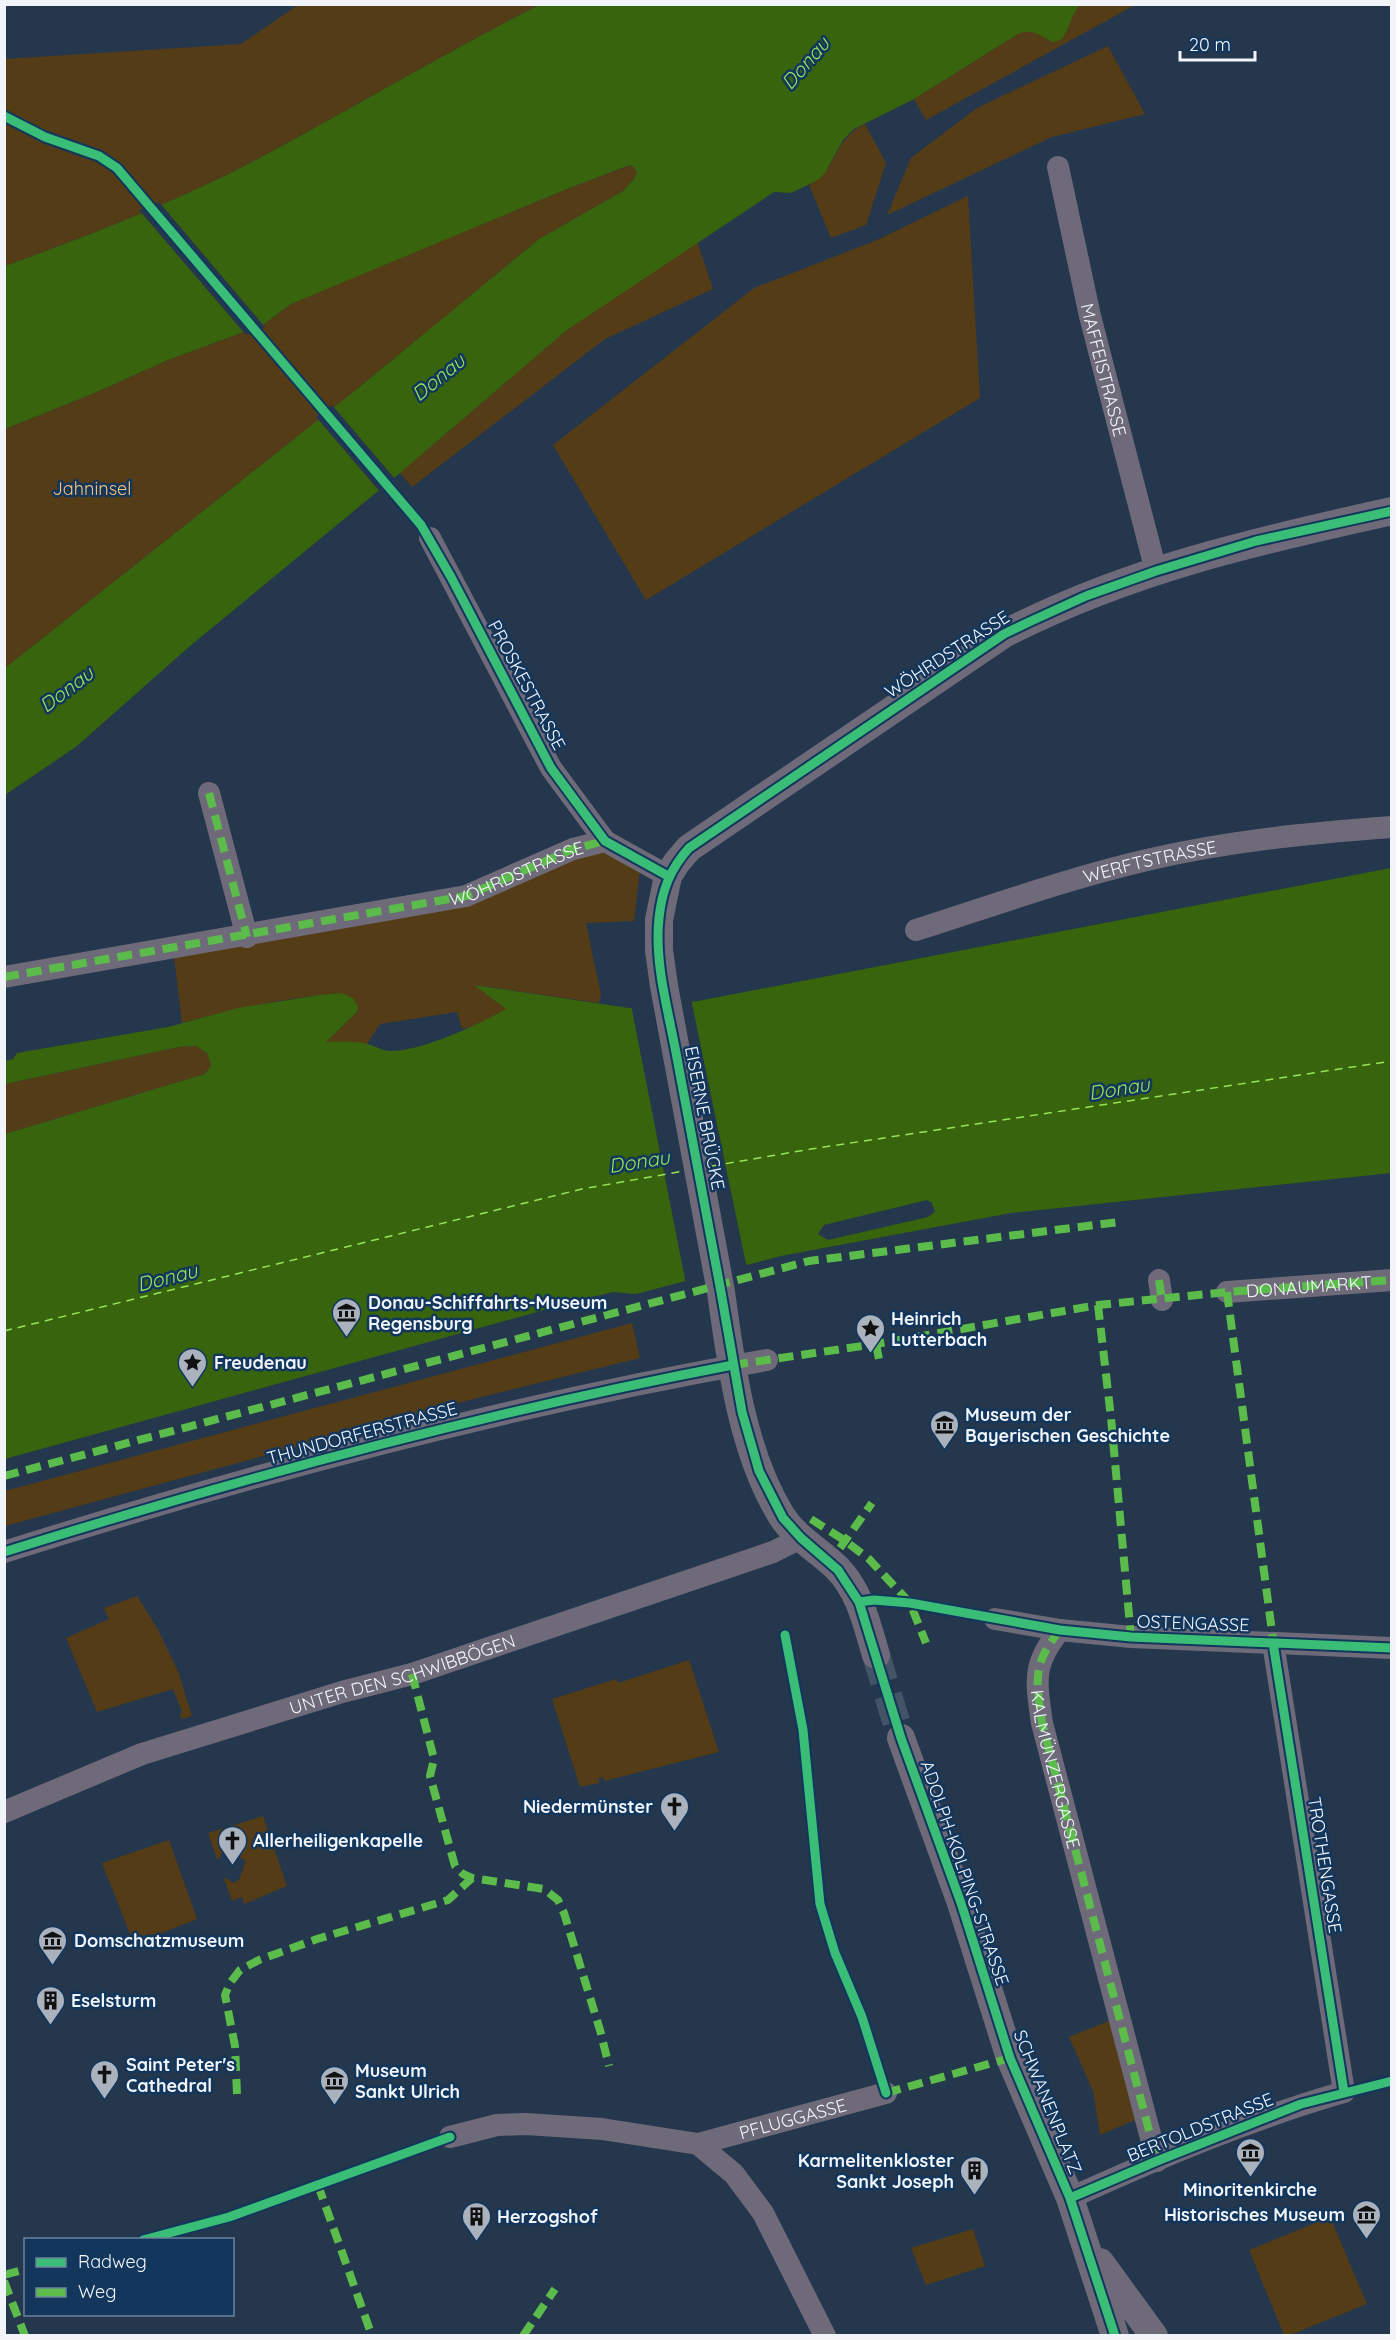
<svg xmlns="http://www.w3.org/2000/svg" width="1396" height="2340" font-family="Quicksand,sans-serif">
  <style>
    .green { fill: #543c17 }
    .water { fill: #37640c }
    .pier { fill: #24374c }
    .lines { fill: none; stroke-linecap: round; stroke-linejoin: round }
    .ferry { stroke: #97e557; stroke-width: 1.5; stroke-dasharray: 8 6; stroke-linecap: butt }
    .tertiary-tunnel { stroke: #435466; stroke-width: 28; stroke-dasharray: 28 14; stroke-linecap: butt }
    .minor { stroke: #6f6a79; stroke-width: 22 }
    .tertiary { stroke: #6f6a79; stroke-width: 28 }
    .quiet { stroke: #5cbc4b; stroke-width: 8; stroke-dasharray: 15 8; stroke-linecap: butt }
    .cycleway-casing { stroke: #13365d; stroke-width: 13 }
    .cycleway { stroke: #3abd76; stroke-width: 9 }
    .labels { text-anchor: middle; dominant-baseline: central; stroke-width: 5; stroke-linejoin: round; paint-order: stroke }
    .street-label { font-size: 18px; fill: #f1f5fa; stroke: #13365d }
    .park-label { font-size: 18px; fill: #fdc477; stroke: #13365d }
    .poi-label { font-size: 18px; font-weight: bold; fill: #f1f5fa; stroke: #13365d; text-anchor: start }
    .water-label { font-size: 20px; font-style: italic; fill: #97e557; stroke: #13365d }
  </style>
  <rect width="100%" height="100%" fill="#24374c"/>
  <!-- green -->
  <path class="green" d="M298,5H539C442,54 348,111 252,162C173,203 88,236 5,266V59L241,44Z
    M1080,5H1135L926,120L914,99L1018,34C1029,29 1040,32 1050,41L1068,28L1071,15Z
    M1108,46L1145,114L1052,137L887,215L911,158L977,108Z
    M865,124L886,163L866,225L831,238L809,185C840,167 831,141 865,124Z
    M631,165L634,167L637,173L634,179L623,191L539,239L352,393L5,668V429L92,394L168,360L263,325L291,304L356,276L567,189Z
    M968,196L980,398L646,600L553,445L754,288L877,240Z
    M697,241L713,289L605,339L412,487L400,473L567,330Z
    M605,841L641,861L634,921L586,923L601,995L599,1003L476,985L507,1009L481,1024L462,1029L457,1012L380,1024L367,1044L326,1042L357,1012L342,993C288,997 234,1009 182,1023L173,949L466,896Z
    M196,1046L207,1053L211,1065L205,1074L5,1134V1084L179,1047Z
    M632,1323L640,1358L473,1399L5,1526V1491Z
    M137,1596L157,1628L178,1671L192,1716L181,1719L180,1714L182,1712L173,1689L97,1712L66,1638L109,1619L104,1608Z
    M689,1660L719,1752L604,1781L603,1777L599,1778V1783L580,1787L552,1699L616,1679L618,1683Z
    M263,1816L287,1886L244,1904L242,1897L232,1901L224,1879L227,1878L233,1883L239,1880L246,1861L228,1850L222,1852L220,1858L217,1859L208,1833Z
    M169,1840L197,1919L134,1944L102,1863Z
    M1109,2021L1135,2120L1100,2135L1093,2091L1069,2037Z
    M1330,2217L1367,2304L1290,2335H1284L1249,2250Z
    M973,2229L985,2266L926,2285L911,2248Z"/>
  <!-- water -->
  <path class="water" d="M539,5H1080C1070,16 1070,29 1061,40L1052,42C1041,35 1031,28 1018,34L914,99L854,129L843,140L825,173L818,180L791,193L774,192L567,330L400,473L190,646L77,746L5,795V668L352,393L539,239L623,191L634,179L637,173L634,167L630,165L567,189L291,304L263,325L168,360L92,394L5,429V266C88,236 173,203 252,162C348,111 442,54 539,5Z
    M1391,868V1173L1011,1213L781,1256L636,1294L613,1292L588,1298L5,1459V1134L205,1074L211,1065L207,1053L196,1046L179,1047L5,1084V1061L13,1059L17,1053L168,1027L238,1008L319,995L342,993L353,998L358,1006L357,1012L326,1042C340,1042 355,1041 368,1044C375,1046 383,1051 390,1051C419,1052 481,1024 506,1009L474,985L629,1008L698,1001Z"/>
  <!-- pier -->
  <path class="pier" d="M159,202L265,327L246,335L139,210Z
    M332,405L396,480L381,493L316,417Z
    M691,999L747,1269L686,1284L631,1005Z
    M927,1200L932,1203L935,1212L928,1217L828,1240L818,1234L824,1225Z"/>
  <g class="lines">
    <!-- ferry -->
    <path class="ferry" d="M712,1166L811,1149L1392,1061
      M4,1331L582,1189L684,1171"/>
    <!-- tertiary-tunnel -->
    <path class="tertiary-tunnel" d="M876,1655L901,1738"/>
    <!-- minor -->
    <g class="minor">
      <path id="s1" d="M1058,167L1090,316L1156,571"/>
      <path d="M430,538L551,768L605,841"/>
      <path d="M209,793L247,937"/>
      <path id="s2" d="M916,930C992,906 1069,878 1147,860C1227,841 1310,833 1392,827"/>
      <path d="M4,977L466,896L573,849L605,841L668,876"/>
      <path d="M1159,1280L1162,1300"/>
      <path id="s3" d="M1227,1292L1392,1280"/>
      <path d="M4,1552C254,1473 509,1405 767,1360"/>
      <path d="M995,1619L1060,1630L1131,1637L1392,1648"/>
      <path d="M1060,1630C1032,1664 1036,1681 1042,1723L1157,2161"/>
      <path id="s4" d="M4,1812L142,1754L342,1692L412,1674L773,1552L801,1538"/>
      <path d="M450,2137L497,2125L526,2124L602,2129L698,2144L734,2174L763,2213L825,2336"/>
      <path id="s5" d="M698,2144L886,2093"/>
      <path d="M1070,2198C1159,2158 1250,2119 1344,2092L1273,1643"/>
    </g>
    <!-- tertiary -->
    <path class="tertiary" d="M876,1655C867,1625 860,1591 837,1568C819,1550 795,1538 781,1515C742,1451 731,1365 721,1292L664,986L659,950V920L668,876L677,862L689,848L1004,634C1128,570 1256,541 1392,511
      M901,1738L961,1903L1010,2058L1070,2198L1115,2336
      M1100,2262L1154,2336"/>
    <!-- quiet -->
    <g class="quiet">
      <path d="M209,793L247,937"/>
      <path id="s6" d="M4,977L466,896L573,849L605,841L607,842"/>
      <path d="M1159,1280L1162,1300"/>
      <path d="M1227,1292L1274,1647"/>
      <path d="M1098,1305L1111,1418L1131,1637H1126"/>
      <path d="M876,1344L880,1364"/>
      <path d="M733,1365L876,1344L1098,1305L1227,1292L1392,1280"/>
      <path d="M4,1476L809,1261L1119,1222"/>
      <path d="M811,1519L844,1540L869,1559L910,1603L926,1643"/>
      <path d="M840,1548L872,1503"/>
      <path id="s7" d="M1060,1630C1032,1664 1036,1681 1042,1723L1157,2161"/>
      <path d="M412,1674L434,1759L430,1776L455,1866L463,1874L472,1878L544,1889L558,1900L564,1913L600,2030L609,2066"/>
      <path d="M886,2093L1010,2058"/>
      <path d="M237,2094L235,2046L225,1995L230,1983L240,1970L259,1960L317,1939L448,1900L472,1878"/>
      <path d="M318,2185L372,2336"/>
      <path d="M4,2275L26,2269"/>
      <path d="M4,2281L25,2336"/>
      <path d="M523,2336L555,2289"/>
    </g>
    <defs>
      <path id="cycleway" d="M4,116L45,137L99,156L117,168L421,525L451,577L551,768L605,841L668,876
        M4,1552C244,1477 487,1412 733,1365
        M859,1602L874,1600L910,1603L1060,1630L1131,1637L1392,1648
        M785,1635L803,1730L820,1904L835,1953L862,2017L886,2093
        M1273,1643L1344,2092
        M1070,2198L1157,2161L1301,2104L1392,2081
        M143,2240L229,2217L450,2137
        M1115,2336L1070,2198L1010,2058L961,1903L901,1738L859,1602L838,1570L801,1538L783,1518L759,1471L742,1412L721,1292C706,1214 692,1136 677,1058C669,1013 654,964 659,918C662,890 670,869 689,848L1004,634L1029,622L1086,596L1156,571L1256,541L1392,511"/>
    </defs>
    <!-- cycleway casing -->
    <use href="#cycleway" class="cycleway-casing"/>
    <!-- cycleway -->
    <use href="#cycleway" class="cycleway"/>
  </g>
  <!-- icons -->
  <defs>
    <symbol id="museum-pin" viewBox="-11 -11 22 30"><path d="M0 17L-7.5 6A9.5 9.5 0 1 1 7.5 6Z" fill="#a9b2bd" stroke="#13365d"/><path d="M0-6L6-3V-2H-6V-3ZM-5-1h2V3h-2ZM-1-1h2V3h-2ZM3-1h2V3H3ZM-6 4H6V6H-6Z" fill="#111"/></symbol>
    <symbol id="sight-pin" viewBox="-11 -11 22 30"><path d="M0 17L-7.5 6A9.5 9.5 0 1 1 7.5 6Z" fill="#a9b2bd" stroke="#13365d"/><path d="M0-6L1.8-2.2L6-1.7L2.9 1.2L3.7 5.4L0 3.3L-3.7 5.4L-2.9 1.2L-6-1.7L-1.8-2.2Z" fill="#111"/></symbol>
    <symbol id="church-pin" viewBox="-11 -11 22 30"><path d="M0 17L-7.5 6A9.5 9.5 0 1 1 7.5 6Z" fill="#a9b2bd" stroke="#13365d"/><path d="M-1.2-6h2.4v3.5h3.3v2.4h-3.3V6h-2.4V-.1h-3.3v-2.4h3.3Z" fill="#111"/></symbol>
    <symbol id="building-pin" viewBox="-11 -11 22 30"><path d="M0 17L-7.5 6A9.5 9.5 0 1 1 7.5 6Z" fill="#a9b2bd" stroke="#13365d"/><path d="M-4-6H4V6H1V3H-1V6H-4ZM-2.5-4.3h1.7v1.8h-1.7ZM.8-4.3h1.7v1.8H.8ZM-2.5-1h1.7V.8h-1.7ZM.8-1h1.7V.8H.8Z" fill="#111"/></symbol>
  </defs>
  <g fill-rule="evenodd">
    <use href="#museum-pin" x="330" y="1296" width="33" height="45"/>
    <use href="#sight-pin" x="854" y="1312" width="33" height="45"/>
    <use href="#sight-pin" x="176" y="1346" width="33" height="45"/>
    <use href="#museum-pin" x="928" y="1408" width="33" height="45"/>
    <use href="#church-pin" x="658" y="1790" width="33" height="45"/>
    <use href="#church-pin" x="216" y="1824" width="33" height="45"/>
    <use href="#museum-pin" x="36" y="1924" width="33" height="45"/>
    <use href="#building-pin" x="34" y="1984" width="33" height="45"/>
    <use href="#church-pin" x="88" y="2058" width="33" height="45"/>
    <use href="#museum-pin" x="318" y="2064" width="33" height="45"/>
    <use href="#museum-pin" x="1234" y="2136" width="33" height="45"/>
    <use href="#building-pin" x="958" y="2154" width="33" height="45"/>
    <use href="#museum-pin" x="1350" y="2198" width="33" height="45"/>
    <use href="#building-pin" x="460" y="2200" width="33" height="45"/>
  </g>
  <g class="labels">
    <!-- street labels -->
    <g class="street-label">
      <text stroke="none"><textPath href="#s1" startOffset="208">MAFFEISTRASSE</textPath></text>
      <text transform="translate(947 654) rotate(-33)">WÖHRDSTRASSE</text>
      <text transform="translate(527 685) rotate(62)">PROSKESTRASSE</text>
      <text stroke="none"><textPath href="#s2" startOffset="244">WERFTSTRASSE</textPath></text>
      <text stroke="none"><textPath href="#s6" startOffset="524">WÖHRDSTRASSE</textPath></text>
      <text transform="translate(705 1118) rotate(79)">EISERNE BRÜCKE</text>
      <text stroke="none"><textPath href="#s3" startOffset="82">DONAUMARKT</textPath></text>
      <text transform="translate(362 1433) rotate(-15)">THUNDORFERSTRASSE</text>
      <text transform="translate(1193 1623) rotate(2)">OSTENGASSE</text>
      <text stroke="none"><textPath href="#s4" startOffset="422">UNTER DEN SCHWIBBÖGEN</textPath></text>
      <text stroke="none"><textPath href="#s7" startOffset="147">KALMÜNZERGASSE</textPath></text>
      <text transform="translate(1325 1865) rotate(81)">TROTHENGASSE</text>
      <text transform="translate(965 1873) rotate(71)">ADOLPH-KOLPING-STRASSE</text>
      <text transform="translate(1048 2102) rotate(68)">SCHWANENPLATZ</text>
      <text stroke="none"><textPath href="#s5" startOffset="98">PFLUGGASSE</textPath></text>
      <text transform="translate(1200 2127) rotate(-22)">BERTOLDSTRASSE</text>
    </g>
    <!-- park labels -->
    <g class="park-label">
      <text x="92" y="488">Jahninsel</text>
    </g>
    <!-- poi labels -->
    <g class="poi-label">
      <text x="368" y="1302">Donau-Schiffahrts-Museum<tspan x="368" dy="21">Regensburg</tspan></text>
      <text x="891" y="1318">Heinrich<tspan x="891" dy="21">Lutterbach</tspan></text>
      <text x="214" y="1362">Freudenau</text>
      <text x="965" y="1414">Museum der<tspan x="965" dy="21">Bayerischen Geschichte</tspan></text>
      <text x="653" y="1806" text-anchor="end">Niedermünster</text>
      <text x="253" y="1840">Allerheiligenkapelle</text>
      <text x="74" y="1940">Domschatzmuseum</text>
      <text x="71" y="2000">Eselsturm</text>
      <text x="126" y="2064">Saint Peter's<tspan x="126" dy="21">Cathedral</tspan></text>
      <text x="355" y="2070">Museum<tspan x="355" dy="21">Sankt Ulrich</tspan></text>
      <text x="954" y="2160" text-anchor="end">Karmelitenkloster<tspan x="954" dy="21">Sankt Joseph</tspan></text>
      <text x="1250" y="2189" text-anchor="middle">Minoritenkirche</text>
      <text x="1345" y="2214" text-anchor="end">Historisches Museum</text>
      <text x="497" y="2216">Herzogshof</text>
    </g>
    <!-- water labels -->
    <g class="water-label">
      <text transform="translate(805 63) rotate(-49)">Donau</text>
      <text transform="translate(438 377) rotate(-39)">Donau</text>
      <text transform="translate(66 689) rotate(-37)">Donau</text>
      <text transform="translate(1119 1088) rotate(-9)">Donau</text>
      <text transform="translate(639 1161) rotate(-9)">Donau</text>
      <text transform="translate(167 1277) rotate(-14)">Donau</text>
    </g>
  </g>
  <!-- border -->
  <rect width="1396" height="2340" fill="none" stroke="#f1f5fa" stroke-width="12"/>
  <!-- legend -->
  <rect x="24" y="2238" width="210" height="78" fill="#13365d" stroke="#6c829c" stroke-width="1.5"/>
  <rect x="36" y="2258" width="30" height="9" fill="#3abd76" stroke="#6c829c" stroke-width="1.5"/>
  <text x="78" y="2268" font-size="18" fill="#f1f5fa">Radweg</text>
  <rect x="36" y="2288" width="30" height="9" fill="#5cbc4b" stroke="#6c829c" stroke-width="1.5"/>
  <text x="78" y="2298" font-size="18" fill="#f1f5fa">Weg</text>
  <!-- scale -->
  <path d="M1180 51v9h75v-9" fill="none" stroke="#f1f5fa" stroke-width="3"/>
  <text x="1189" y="51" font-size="18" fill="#f1f5fa" stroke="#13365d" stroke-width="4.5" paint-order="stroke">20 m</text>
</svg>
